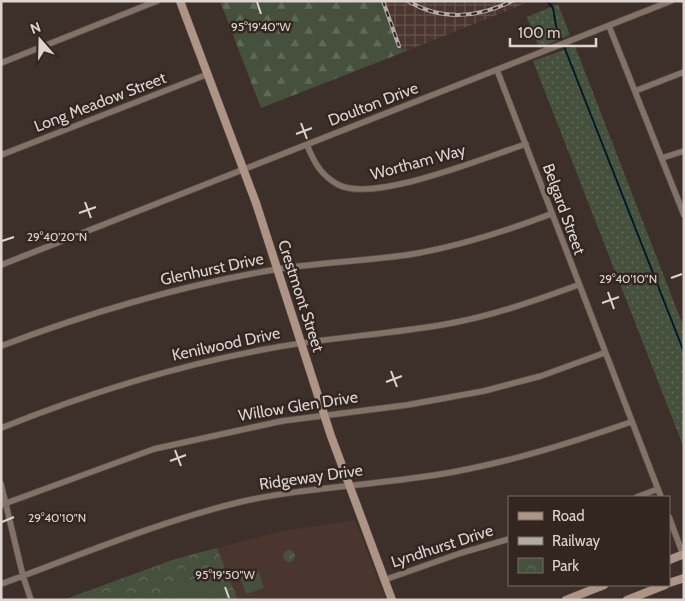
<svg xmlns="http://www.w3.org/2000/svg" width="685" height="601" font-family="Cabin,sans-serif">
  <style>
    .built { fill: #4a362f }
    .industrial { fill: url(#industrial-grid) }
    .grass { fill: url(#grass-dots) }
    .forest { fill: url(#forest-firs) }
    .park { fill: url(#park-crowns) }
    .pitch { fill: #45513c }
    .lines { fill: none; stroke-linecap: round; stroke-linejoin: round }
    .stream { stroke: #021b2c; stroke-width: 2 }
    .street-casing { stroke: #5a4e49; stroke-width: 7 }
    .secondary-casing { stroke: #5a4e49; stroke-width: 9 }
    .street { stroke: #827267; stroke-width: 5.5 }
    .secondary { stroke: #ae9484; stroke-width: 8 }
    .rail-casing { stroke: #b4aaa6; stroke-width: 4 }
    .rail { stroke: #332621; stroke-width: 2; stroke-dasharray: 5.5; stroke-linecap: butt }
    .ticks { fill: none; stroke: #ddd4d0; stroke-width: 2 }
    .labels { text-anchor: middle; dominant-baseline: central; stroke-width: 5; stroke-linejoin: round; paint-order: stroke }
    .street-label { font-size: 16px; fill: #ddd4d0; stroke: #332621 }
    .ticks-label { font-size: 12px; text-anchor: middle; fill: #ddd4d0; stroke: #332621; stroke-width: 5; stroke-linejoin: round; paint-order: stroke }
  </style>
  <defs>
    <pattern id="industrial-grid" width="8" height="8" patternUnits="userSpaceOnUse" patternTransform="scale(1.25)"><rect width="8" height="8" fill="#4a362f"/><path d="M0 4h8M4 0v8" fill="none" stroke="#64524c"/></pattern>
    <pattern id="grass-dots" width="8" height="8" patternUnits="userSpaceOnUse" patternTransform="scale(1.25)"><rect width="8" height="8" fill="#45513c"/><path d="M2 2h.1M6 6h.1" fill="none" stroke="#5f6957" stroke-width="1.8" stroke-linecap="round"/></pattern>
    <pattern id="forest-firs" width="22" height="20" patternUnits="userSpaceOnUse" patternTransform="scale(1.25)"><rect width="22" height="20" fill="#45513c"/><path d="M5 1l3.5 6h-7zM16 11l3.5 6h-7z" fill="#5f6957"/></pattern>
    <pattern id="park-crowns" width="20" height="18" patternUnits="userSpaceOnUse" patternTransform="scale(1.25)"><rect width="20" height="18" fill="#45513c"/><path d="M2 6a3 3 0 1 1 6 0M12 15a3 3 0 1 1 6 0" fill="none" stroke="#5f6957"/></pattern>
  </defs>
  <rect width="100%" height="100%" fill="#3d302b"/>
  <!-- built -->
  <path class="built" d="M355,520L386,600H238L217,548L278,532Z"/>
  <!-- industrial -->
  <path class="industrial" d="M382,1H531L404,52Z"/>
  <!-- grass -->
  <path class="grass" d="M558,4L570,35L539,48L527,17Z
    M575,46L684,328V448L533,61Z"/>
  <!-- forest -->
  <path class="forest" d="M220,1H382L404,52L261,108Z"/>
  <!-- park -->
  <path class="park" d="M217,548L238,600H63L175,559Z
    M283 556a6 6 0 1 1 12 0a6 6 0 1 1-12 0Z"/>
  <!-- pitch -->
  <path class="pitch" d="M258,571L264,588L246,594L240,577Z
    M204,575L213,600H169L166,589Z"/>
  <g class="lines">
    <!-- stream -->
    <path class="stream" d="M548,2L553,8L556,26L684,352"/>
    <defs>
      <path id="street" d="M609,26L684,215
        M1,63L157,1
        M497,70L661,497
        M635,91L684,72
        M307,145C314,162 321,176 339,185C375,203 486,157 526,144
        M1,155L208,74
        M662,158L684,151
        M1,265L671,1
        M1,346C91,312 183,285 278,269C322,262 368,261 413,254C460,246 506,231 551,214
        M1,428C86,394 171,367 261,350C324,337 389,335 452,323C495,315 537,300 578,285
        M1,484L23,576L31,600
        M637,497L658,489
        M1,505L154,449L282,421L407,405L484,391L541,376L604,353
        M669,517L684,557
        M384,580L461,553L509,539
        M1,584C80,555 158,522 240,502C311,486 383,485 453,472C514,461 573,442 631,422"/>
      <path id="secondary" d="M180,1L256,203L331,436L392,600
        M669,560L684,554
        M669,583L684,578
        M566,600L604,585
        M627,600L665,585"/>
    </defs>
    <!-- street casing -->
    <use href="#street" class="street-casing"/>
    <!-- secondary casing -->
    <use href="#secondary" class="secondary-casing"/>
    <!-- street -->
    <use href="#street" class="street"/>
    <!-- secondary -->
    <use href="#secondary" class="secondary"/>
    <defs>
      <path id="rail" d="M383,1L399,46
        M408,1C441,21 478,18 512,1"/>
    </defs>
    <!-- rail casing -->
    <use href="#rail" class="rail-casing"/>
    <!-- rail -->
    <use href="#rail" class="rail"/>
  </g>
  <!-- ticks -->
  <path class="ticks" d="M257,2L261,14M301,123L307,139M296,134L312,128M85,202L91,218M79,213L96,207M2,241L14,237M671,278L682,274M608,292L614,309M602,303L619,297M391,371L397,387M386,382L402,376M175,450L181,466M170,461L186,455M2,522L14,517M225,587L229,598"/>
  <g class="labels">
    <!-- street labels -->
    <g class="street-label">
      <text transform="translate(100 102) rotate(-21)">Long Meadow Street</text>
      <text transform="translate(373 104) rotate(-21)">Doulton Drive</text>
      <text transform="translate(418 162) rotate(-15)">Wortham Way</text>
      <text transform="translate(564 209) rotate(70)">Belgard Street</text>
      <text transform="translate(212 269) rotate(-12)">Glenhurst Drive</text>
      <text transform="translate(301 296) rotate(72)">Crestmont Street</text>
      <text transform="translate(226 344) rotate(-12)">Kenilwood Drive</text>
      <text transform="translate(298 406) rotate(-9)">Willow Glen Drive</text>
      <text transform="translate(311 477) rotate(-8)">Ridgeway Drive</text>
      <text transform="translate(442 546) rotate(-18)">Lyndhurst Drive</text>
    </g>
  </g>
  <g class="ticks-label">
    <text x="261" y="31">95°19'40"W</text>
    <text x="57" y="241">29°40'20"N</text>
    <text x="628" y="283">29°40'10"N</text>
    <text x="57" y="522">29°40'10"N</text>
    <text x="225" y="579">95°19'50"W</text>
  </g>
  <!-- border -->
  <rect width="685" height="601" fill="none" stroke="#ddd4d0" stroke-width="5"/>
  <!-- legend -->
  <rect x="508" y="496" width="162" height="90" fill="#332621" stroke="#776c67"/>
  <rect x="518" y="512" width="25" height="8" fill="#ae9484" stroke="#776c67"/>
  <text x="552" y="521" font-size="15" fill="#ddd4d0">Road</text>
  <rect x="518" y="537" width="25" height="8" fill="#b4aaa6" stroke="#776c67"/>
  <text x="552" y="546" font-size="15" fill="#ddd4d0">Railway</text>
  <rect x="518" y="558" width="25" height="15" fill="url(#park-crowns)" stroke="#776c67"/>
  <text x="552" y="571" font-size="15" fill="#ddd4d0">Park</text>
  <!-- north arrow -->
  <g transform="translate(40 40) rotate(340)" stroke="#332621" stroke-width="4" paint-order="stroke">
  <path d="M0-4L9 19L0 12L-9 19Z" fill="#ddd4d0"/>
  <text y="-8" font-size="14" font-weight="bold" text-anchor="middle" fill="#ddd4d0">N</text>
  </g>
  <!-- scale -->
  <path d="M510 38v8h86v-8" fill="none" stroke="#ddd4d0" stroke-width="2.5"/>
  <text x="518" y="38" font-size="15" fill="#ddd4d0" stroke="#332621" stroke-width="4" paint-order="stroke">100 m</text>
</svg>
